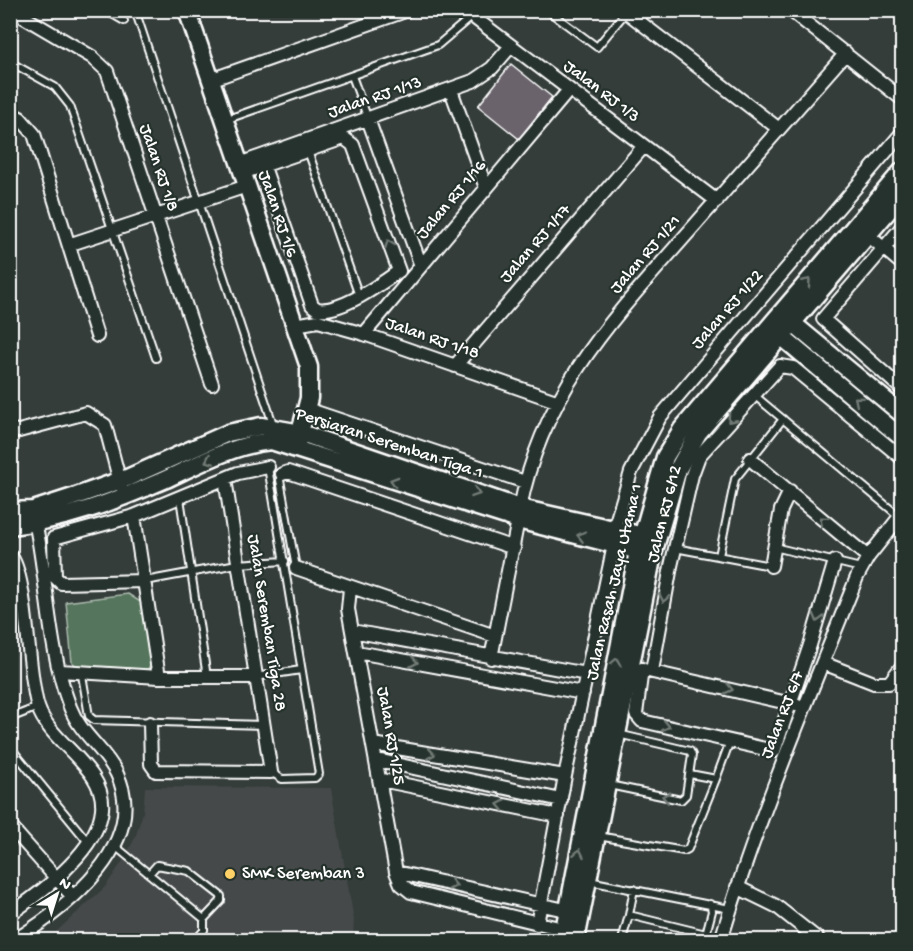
<svg xmlns="http://www.w3.org/2000/svg" width="913" height="951" font-family="'Gochi Hand',sans-serif">
  <style>
    .built { fill: #444849 }
    .green { fill: #57755d; stroke: #abbaae; stroke-width: 1.5 }
    .building { fill: #6b636c; stroke: #fff; stroke-width: 1.5 }
    .lines { fill: none; stroke-linecap: round; stroke-linejoin: round }
    .lane-casing { stroke: #fff; stroke-width: 10 }
    .street-casing { stroke: #fff; stroke-width: 16 }
    .secondary-casing { stroke: #fff; stroke-width: 21 }
    .lane { stroke: #26332d; stroke-width: 6 }
    .street { stroke: #26332d; stroke-width: 12 }
    .secondary { stroke: #26332d; stroke-width: 16 }
    .oneway { stroke: #727a76 }
    .poi-dot { fill: #ffd166; stroke: #26332d; stroke-width: 2 }
    .labels { text-anchor: middle; dominant-baseline: central; stroke-width: 4.5; stroke-linejoin: round; paint-order: stroke }
    .street-label { font-size: 18px; fill: #fff; stroke: #26332d }
    .poi-label { font-size: 18px; fill: #fff; stroke: #26332d; text-anchor: start }
  </style>
  <rect width="100%" height="100%" fill="#343d3a"/>
  <filter id="ink" filterUnits="userSpaceOnUse"><feTurbulence type="fractalNoise" baseFrequency=".0167" numOctaves="2"/><feDisplacementMap in="SourceGraphic" scale="12" xChannelSelector="R" yChannelSelector="G"/><feConvolveMatrix kernelMatrix="1 2 1 2 8 2 1 2 1" color-interpolation-filters="sRGB"/></filter>
  <g filter="url(#ink)">
    <!-- built -->
    <path class="built" d="M145,787L331,788L354,920L353,940H47L105,887L122,862L135,838L143,812Z"/>
    <!-- green -->
    <path class="green" d="M128,594L145,605L154,659L148,669L86,673L72,662L66,602Z"/>
    <!-- building -->
    <path class="building" d="M511,64L552,97L519,139L478,106Z"/>
    <g class="lines">
      <defs>
        <path id="lane" d="M105,10L124,21
          M135,10L273,424
          M547,10L597,47L626,12
          M10,62L55,87L70,106L156,358
          M352,76L368,119
          M225,120L438,45L472,16
          M308,151L359,296
          M754,395L900,517
          M268,467L319,774L315,778L282,779L271,772
          M282,474L280,480L296,568
          M180,498L207,677
          M774,547L861,568
          M675,548L771,566
          M719,556L735,479L783,419
          M145,581L237,564L285,561
          M82,675L89,716L94,720L264,725
          M255,677L301,670
          M10,718L38,707
          M10,747L88,842
          M690,774L716,779L730,741
          M609,785L681,800L686,795L692,755L690,751L618,734
          M598,836L684,851L688,849L716,779
          M115,846L204,919V930L196,940
          M149,874L157,865L189,871L221,896V901L204,919
          M589,881L730,909
          M629,915L634,889
          M706,934L712,911L710,904
          M622,940L629,915L706,934L716,940"/>
        <path id="street" d="M12,10L92,57L107,71L212,384
          M464,10L717,201
          M624,10L779,129
          M790,10L902,99
          M210,80L408,10
          M451,90L486,188
          M10,113L20,118L34,134L97,336
          M368,119L421,266
          M239,164L473,81L492,68L511,46
          M264,167L312,305L317,309
          M242,173L344,138L353,145L399,271C381,284 340,313 317,309
          M902,227L823,319L902,389
          M868,235L902,264
          M71,244L247,186
          M295,325L318,321L364,334L556,401
          M364,334L569,90
          M455,366L644,146
          M307,409L525,482
          M10,430L19,431L86,413L105,425L121,486
          M750,459L868,557
          M282,474L288,472L514,548
          M520,508C544,384 622,309 701,218C750,163 797,108 846,53
          M134,516L159,677
          M614,529L631,472L660,417L902,133
          M10,555C28,575 27,674 38,707C50,744 106,767 102,809C98,850 42,892 10,914
          M771,566L781,510L790,491
          M296,568L495,636
          M145,581L61,583L55,577L54,538L134,516L238,473L268,467
          M350,588L348,609L396,872L401,884L411,892L571,931
          M352,631L587,674
          M357,652L583,693
          M491,658L518,520
          M823,663L874,683H889L902,666
          M642,669L636,714L642,721L774,751L810,645L835,561
          M644,670L796,705
          M60,671L159,677H254
          M652,671L671,566L692,475L699,456L780,366L793,368L902,458
          M150,723L151,764L156,771L271,772L225,479
          M373,744L565,776
          M377,760L561,800
          M381,780L558,816
          M10,826L73,897
          M396,872L574,912
          M737,887L776,906L819,940
          M537,924L565,776L614,545
          M15,940C66,908 150,844 117,774C105,749 80,734 70,707C47,646 48,579 34,516
          M721,940C758,817 809,697 857,577L868,557L902,514"/>
        <path id="secondary" d="M187,10L309,367V398L297,444
          M785,317L902,414
          M776,332L902,438
          M10,511L33,510L76,496L127,478L228,433L261,426L301,433L520,508L653,538
          M10,526C63,521 116,501 164,480C199,464 233,445 271,441L518,520L647,553
          M562,940L638,551L665,457L682,429L902,171
          M576,940L653,554L678,469L698,433L902,195"/>
      </defs>
      <!-- lane casing -->
      <use href="#lane" class="lane-casing"/>
      <!-- street casing -->
      <use href="#street" class="street-casing"/>
      <!-- secondary casing -->
      <use href="#secondary" class="secondary-casing"/>
      <!-- lane -->
      <use href="#lane" class="lane"/>
      <!-- street -->
      <use href="#street" class="street"/>
      <!-- secondary -->
      <use href="#secondary" class="secondary"/>
    </g>
    <!-- one-way arrows -->
    <defs><path id="oneway-chevron" d="M-2-3.5L2.5 0L-2 3.5" fill="none" stroke-width="1.6" stroke-linecap="round" stroke-linejoin="round" transform="scale(1.5)"/></defs>
    <g class="oneway">
      <use href="#oneway-chevron" transform="translate(389 244) rotate(-110)"/>
      <use href="#oneway-chevron" transform="translate(807 282) rotate(-49)"/>
      <use href="#oneway-chevron" transform="translate(858 400) rotate(-140)"/>
      <use href="#oneway-chevron" transform="translate(731 419) rotate(132)"/>
      <use href="#oneway-chevron" transform="translate(209 460) rotate(156)"/>
      <use href="#oneway-chevron" transform="translate(394 481) rotate(-162)"/>
      <use href="#oneway-chevron" transform="translate(476 493) rotate(19)"/>
      <use href="#oneway-chevron" transform="translate(823 520) rotate(-140)"/>
      <use href="#oneway-chevron" transform="translate(581 536) rotate(-166)"/>
      <use href="#oneway-chevron" transform="translate(664 598) rotate(101)"/>
      <use href="#oneway-chevron" transform="translate(818 618) rotate(106)"/>
      <use href="#oneway-chevron" transform="translate(414 662) rotate(10)"/>
      <use href="#oneway-chevron" transform="translate(616 662) rotate(-79)"/>
      <use href="#oneway-chevron" transform="translate(729 689) rotate(13)"/>
      <use href="#oneway-chevron" transform="translate(666 726) rotate(13)"/>
      <use href="#oneway-chevron" transform="translate(431 754) rotate(10)"/>
      <use href="#oneway-chevron" transform="translate(666 797) rotate(-168)"/>
      <use href="#oneway-chevron" transform="translate(501 805) rotate(-169)"/>
      <use href="#oneway-chevron" transform="translate(579 853) rotate(-79)"/>
      <use href="#oneway-chevron" transform="translate(453 885) rotate(13)"/>
    </g>
  </g>
  <!-- markers -->
  <circle class="poi-dot" cx="230" cy="874" r="6"/>
  <g class="labels">
    <!-- street labels -->
    <g class="street-label">
      <text transform="translate(601 92) rotate(37)">Jalan RJ 1/3</text>
      <text transform="translate(375 98) rotate(-19)">Jalan RJ 1/13</text>
      <text transform="translate(158 168) rotate(71)">Jalan RJ 1/8</text>
      <text transform="translate(452 200) rotate(-50)">Jalan RJ 1/16</text>
      <text transform="translate(277 214) rotate(71)">Jalan RJ 1/6</text>
      <text transform="translate(536 244) rotate(-49)">Jalan RJ 1/17</text>
      <text transform="translate(646 255) rotate(-49)">Jalan RJ 1/21</text>
      <text transform="translate(728 310) rotate(-49)">Jalan RJ 1/22</text>
      <text transform="translate(432 339) rotate(19)">Jalan RJ 1/18</text>
      <text transform="translate(389 444) rotate(18)">Persiaran Seremban Tiga 1</text>
      <text transform="translate(665 514) rotate(-76)">Jalan RJ 6/12</text>
      <text transform="translate(615 582) rotate(-77)">Jalan Rasah Jaya Utama 1</text>
      <text transform="translate(266 623) rotate(81)">Jalan Seremban Tiga 28</text>
      <text transform="translate(783 715) rotate(-69)">Jalan RJ 6/7</text>
      <text transform="translate(390 736) rotate(80)">Jalan RJ 1/25</text>
    </g>
    <!-- poi labels -->
    <g class="poi-label">
      <text x="242" y="874">SMK Seremban 3</text>
    </g>
  </g>
  <!-- margin -->
  <rect width="913" height="951" fill="none" stroke="#26332d" stroke-width="36"/>
  <rect x="18" y="18" width="877" height="915" fill="none" stroke="#fff" stroke-width="2" filter="url(#ink)"/>
  <!-- north arrow -->
  <g transform="translate(57 894) rotate(38)" stroke="#26332d" stroke-width="4.5" paint-order="stroke">
  <path d="M0-4.5L10 22L0 15L-10 22Z" fill="#ffffff"/>
  <text y="-9" font-size="16" font-weight="bold" text-anchor="middle" fill="#ffffff">N</text>
  </g>
</svg>
